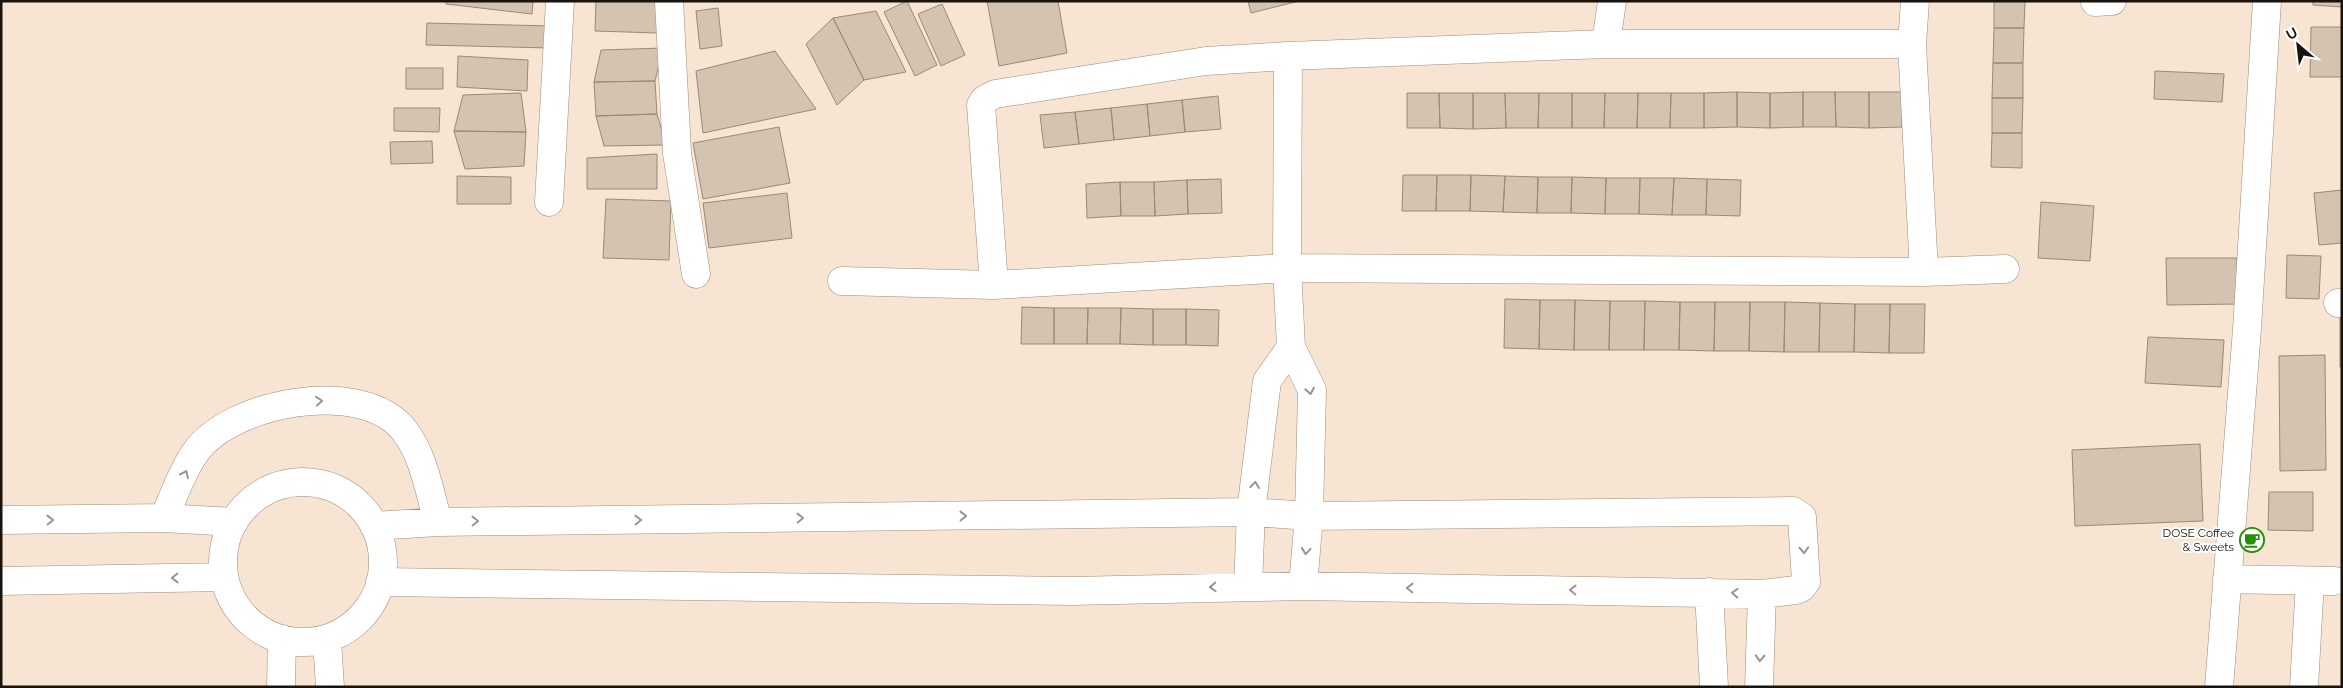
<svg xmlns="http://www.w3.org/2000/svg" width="2343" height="688" font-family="Raleway,sans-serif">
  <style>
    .building { fill: #d5c3b2; stroke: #9a8878 }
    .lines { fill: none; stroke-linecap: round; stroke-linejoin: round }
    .minor-casing { stroke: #9e8c7c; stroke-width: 29 }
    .minor { stroke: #fff; stroke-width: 28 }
    .oneway { stroke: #989492 }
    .labels { text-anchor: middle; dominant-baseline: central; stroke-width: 4; stroke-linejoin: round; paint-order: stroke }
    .poi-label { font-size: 12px; fill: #19120d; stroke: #fff; text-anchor: end }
  </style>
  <rect width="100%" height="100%" fill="#f7e4d2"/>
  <!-- building -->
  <path class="building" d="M446,1H533L532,14L446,4Z
    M596,1H658L657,33L595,31Z
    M907,1L937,65L915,76L884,12Z
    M987,1H1058L1067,53L999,66Z
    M1248,1H1299L1251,13Z
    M1994,1H2025L2024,28H1994Z
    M2313,1H2342V7L2313,5Z
    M942,4L965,55L941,66L918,14Z
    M718,8L722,46L700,49L696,11Z
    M876,11L906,72L864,80L833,18Z
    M833,18L864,80L837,105L806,44Z
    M427,23L551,26L550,48L426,45Z
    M2311,27H2342V77H2310Z
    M1994,28H2024L2023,63H1993Z
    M663,48L655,81L594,82L601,50Z
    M775,51L816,109L703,133L696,71Z
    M458,56L528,60L527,91L457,87Z
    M1993,63H2023V98H1992Z
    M406,68H443V89H406Z
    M2155,71L2224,74L2222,102L2154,99Z
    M655,81L657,114L596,116L594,82Z
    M1737,92V127L1704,128V93Z
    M1737,92L1770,93V128L1737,127Z
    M1803,92V127L1770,128V93Z
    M1803,92H1835L1836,127H1803Z
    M1835,92H1869V128L1836,127Z
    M1869,92H1902V127L1869,128Z
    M521,93L526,132L454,131L463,95Z
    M1407,93H1439L1440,128H1407Z
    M1439,93H1473V129L1440,128Z
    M1473,93H1505L1506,128L1473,129Z
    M1505,93H1539L1538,128H1506Z
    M1539,93H1572V128H1538Z
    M1572,93H1605L1604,128H1572Z
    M1605,93H1638L1637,128H1604Z
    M1638,93H1671L1670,128H1637Z
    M1671,93H1704V128H1670Z
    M1218,96L1221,129L1185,132L1182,100Z
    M1992,98H2023L2022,133H1992Z
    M1182,100L1185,132L1150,136L1147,104Z
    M1147,104L1150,136L1114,140L1111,108Z
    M394,108H440L439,132L394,131Z
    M1111,108L1114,140L1079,144L1075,112Z
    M1075,112L1079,144L1044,148L1040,115Z
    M657,114L666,145L604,146L596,116Z
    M779,127L790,183L703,199L693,143Z
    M454,131L526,132L524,166L465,169Z
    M1992,133H2022V168L1991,167Z
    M432,141L433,163L391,164L390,142Z
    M657,154V189H587V158Z
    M1403,175H1437L1436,211H1402Z
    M1437,175H1471L1470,211H1436Z
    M1471,175L1505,176L1503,212L1470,211Z
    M457,176L511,177V204H457Z
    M1505,176L1538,177L1537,213L1503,212Z
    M1538,177H1572L1571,213H1537Z
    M1572,177L1606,178L1605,214L1571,213Z
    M1606,178H1640L1639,214H1605Z
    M1640,178H1674L1672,215L1639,214Z
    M1674,178L1707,179L1706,215H1672Z
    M1221,179L1222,213L1188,214L1187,180Z
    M1707,179L1741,180L1740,216L1706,215Z
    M1187,180L1188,214L1155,216L1154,182Z
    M1120,182L1121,216L1087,218L1086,184Z
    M1120,182H1154L1155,216H1121Z
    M2342,190V243L2319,245L2314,193Z
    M787,193L792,238L709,248L703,203Z
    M606,199L671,201L669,260L603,258Z
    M2041,202L2094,206L2090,261L2038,258Z
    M2287,255L2321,256L2319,299L2286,298Z
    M2166,258H2237L2238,304L2167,305Z
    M1505,299L1540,300L1539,349L1504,348Z
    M1540,300H1575L1574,350L1539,349Z
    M1575,300L1610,301L1609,350H1574Z
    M1610,301H1645L1644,350H1609Z
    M1645,301L1680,302L1679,350H1644Z
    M1680,302H1715L1714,351L1679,350Z
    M1715,302H1750L1749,351H1714Z
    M1750,302H1785L1784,352L1749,351Z
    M1785,302L1820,303L1819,352H1784Z
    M1820,303L1855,304L1854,352H1819Z
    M1855,304H1890L1889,353L1854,352Z
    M1890,304H1925L1924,353H1889Z
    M1022,307L1054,308V344H1021Z
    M1054,308H1088L1087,344H1054Z
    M1088,308H1121L1120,344H1087Z
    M1121,308L1153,309V345L1120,344Z
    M1153,309H1186V345H1153Z
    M1186,309L1219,310L1218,346L1186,345Z
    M2340,315H2342V367H2340Z
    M2148,337L2224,340L2221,387L2145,383Z
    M2325,355L2326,470L2280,471L2279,356Z
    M2200,444L2203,521L2075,526L2072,450Z
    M2269,492H2313V531L2268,530Z"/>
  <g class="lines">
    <defs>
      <path id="minor" d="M669,1L677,153L696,274
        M1915,1L1912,44L1924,272
        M2095,2L2112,1
        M1606,44L1612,1
        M1288,56L1287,268L1291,347L1312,390L1309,516L1303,586
        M549,202L560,1
        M842,281L994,285L1287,268L1924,272L2005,269
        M994,285L981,105L984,100L995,94L1206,61L1288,56L1606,44H1912
        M2338,303H2342
        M223 562a80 80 0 1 1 160 0a80 80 0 1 1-160 0Z
        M164,518C173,498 182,471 195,453C230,402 362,377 404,430C424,456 429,490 438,522
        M1,520L164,518L234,522
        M374,526L438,522L1251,512L1309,516L1793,511L1802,517L1806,582L1801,588L1796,590L1762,594L1303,586L1071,591L380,582
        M2227,579L2335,581
        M1,581L224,577
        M1248,586L1251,512L1267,381L1291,347
        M1709,592L1714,687
        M327,640L330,687
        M281,687L282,639
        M1759,687L1762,594
        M2219,687L2247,329L2267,1
        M2304,687L2310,581"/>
    </defs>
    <!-- minor casing -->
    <use href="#minor" class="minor-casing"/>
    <!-- minor -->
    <use href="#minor" class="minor"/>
  </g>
  <!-- one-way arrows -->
  <defs><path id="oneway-chevron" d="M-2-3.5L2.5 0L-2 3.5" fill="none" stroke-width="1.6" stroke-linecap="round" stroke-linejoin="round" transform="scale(1.25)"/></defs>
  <g class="oneway">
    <use href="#oneway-chevron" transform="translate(1310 391) rotate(80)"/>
    <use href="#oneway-chevron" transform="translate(319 401) rotate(-5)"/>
    <use href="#oneway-chevron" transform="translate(185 474) rotate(-65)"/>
    <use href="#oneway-chevron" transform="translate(1255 485) rotate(-83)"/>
    <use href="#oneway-chevron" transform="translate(963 516) rotate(-1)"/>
    <use href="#oneway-chevron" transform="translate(800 518) rotate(-1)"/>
    <use href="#oneway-chevron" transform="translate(50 520) rotate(-1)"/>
    <use href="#oneway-chevron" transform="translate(638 520) rotate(-1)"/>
    <use href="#oneway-chevron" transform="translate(475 521) rotate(-1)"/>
    <use href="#oneway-chevron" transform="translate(1804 550) rotate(87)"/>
    <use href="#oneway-chevron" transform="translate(1306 551) rotate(95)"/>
    <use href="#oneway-chevron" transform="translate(175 578) rotate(179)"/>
    <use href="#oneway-chevron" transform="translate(1213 587) rotate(178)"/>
    <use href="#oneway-chevron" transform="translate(1410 588) rotate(-179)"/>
    <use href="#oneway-chevron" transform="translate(1573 590) rotate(-179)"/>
    <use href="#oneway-chevron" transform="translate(1735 593) rotate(-177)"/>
    <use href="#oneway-chevron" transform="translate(1760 658) rotate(92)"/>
  </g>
  <!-- icons -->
  <defs>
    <symbol id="cafe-ring" viewBox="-11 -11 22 22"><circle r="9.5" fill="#fff" stroke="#278d08" stroke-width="1.5"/><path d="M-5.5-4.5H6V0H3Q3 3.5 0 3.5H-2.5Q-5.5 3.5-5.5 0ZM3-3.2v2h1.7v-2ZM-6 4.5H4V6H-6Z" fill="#278d08"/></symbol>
  </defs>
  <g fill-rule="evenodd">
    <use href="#cafe-ring" x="2238" y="526" width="28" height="28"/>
  </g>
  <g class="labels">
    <!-- poi labels -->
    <g class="poi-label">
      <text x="2234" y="533">DOSE Coffee<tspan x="2234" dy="14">&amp; Sweets</tspan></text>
    </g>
  </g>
  <!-- border -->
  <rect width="2343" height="688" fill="none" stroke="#19120d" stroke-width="5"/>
  <!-- north arrow -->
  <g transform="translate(2298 45) rotate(332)" stroke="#ffffff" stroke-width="4" paint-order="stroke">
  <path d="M0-4L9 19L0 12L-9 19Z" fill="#19120d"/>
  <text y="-8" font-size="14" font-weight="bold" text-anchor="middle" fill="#19120d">U</text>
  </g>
</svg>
